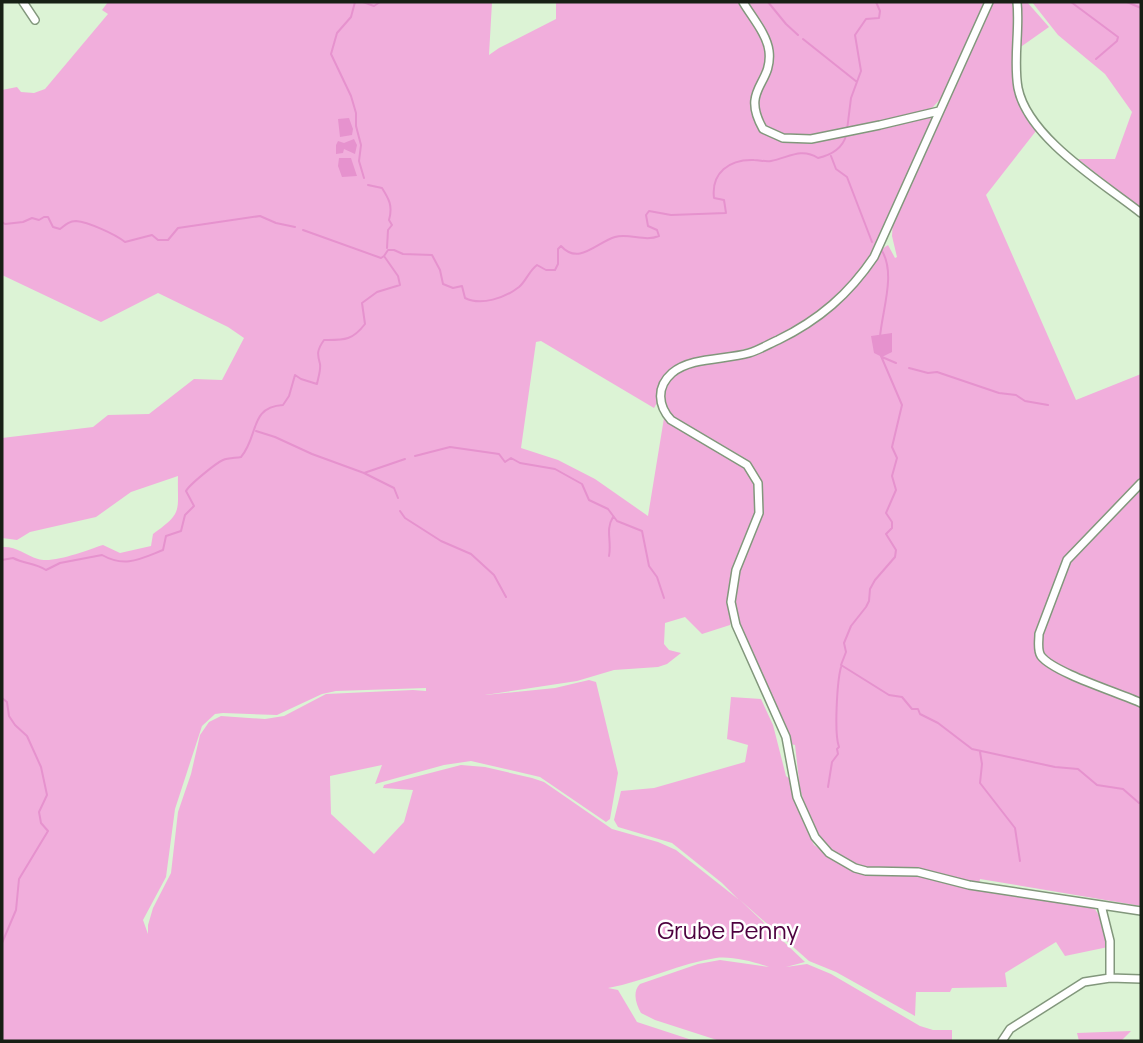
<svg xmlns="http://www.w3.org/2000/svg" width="1143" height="1043" font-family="Manrope,sans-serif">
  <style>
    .green { fill: #f1aedc; fill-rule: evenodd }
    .water { fill: #e692ce }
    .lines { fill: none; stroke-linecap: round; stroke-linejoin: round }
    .stream { stroke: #e692ce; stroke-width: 2 }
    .minor-casing { stroke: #82977c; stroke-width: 10 }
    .minor { stroke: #fff; stroke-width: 7 }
    .labels { text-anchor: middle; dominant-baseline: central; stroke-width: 5; stroke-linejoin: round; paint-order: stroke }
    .park-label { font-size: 24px; fill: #4d013f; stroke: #fff }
  </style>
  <rect width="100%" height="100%" fill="#dcf3d5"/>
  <!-- green -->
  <path class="green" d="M108,2H492L489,55L499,48L556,19V2H986L945,94L933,107L924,111L932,118V121L868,262L847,290L810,318L768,343L677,367L654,408L541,341L536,342L521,448L558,460L595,479L648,516L664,418L743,466L756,485V509L736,558L729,584L728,602L732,618L730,625L702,634L685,617L665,623L664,644L669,650L681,653L667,664L658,667L614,670L577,681L485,695L555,688L589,680L596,682L618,773L610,819L606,822L540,777L471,761L444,765L375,784L382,765L330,776L331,814L374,854L404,822L413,790L383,788L384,785L461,765L485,767L532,778L544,782L612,829L658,842L676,850L738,899L722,883L672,843L618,827L614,820L621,791L654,788L745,762L748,745L727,739L731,697L761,699L773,725L786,776L791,780L804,824L814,845L851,870L866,873L919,874L991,892L1089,904C1103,914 1104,931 1108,947L1065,956L1056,942L1005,973L1007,987L952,988L950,992H916L915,1016L836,972L809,961L739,899L805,962L786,967L807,964L831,974L920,1026L933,1030H952V1041H720L655,1020L641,1013C636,1004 632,992 640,984L698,964L720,960L769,967C754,962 732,956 716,958C681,963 646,981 608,988L618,990L637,1022L695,1041H2V547C16,546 25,555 38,559C53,564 87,550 103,545L120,553L151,546L153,534C184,512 177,511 178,476L131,492L96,517L30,532L17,540L2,538V438L93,427L108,415L149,414L194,379L222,380L244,338L228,327L158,293L101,322L2,275V90L17,87L21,92L34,93L45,89L108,14L102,10ZM426,688V691L413,690L326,694L284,716L265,719L221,716L209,722L200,735L191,774L178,812L171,873L153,908L148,925V934L143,920L166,877L175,809L202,726L215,714L223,713L277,715L322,694L336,691Z
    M990,2H1015L1016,83L1036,131L986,195L1076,400L1141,374V480L1074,556L1141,485V906L980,879L979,884L912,869L861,868L833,852L818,837L811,824L800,789L795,745L790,744L736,616L733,588L760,513C765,490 759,472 741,456L670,415L663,400C669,355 724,366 755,350C788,331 830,316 855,287C867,273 873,254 888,245L895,258L897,257L892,236L893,220Z
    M1019,2H1027L1049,27L1022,46L1019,47Z
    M1032,2H1141V209L1078,159H1115L1132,112L1105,74L1058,35Z
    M1131,1031L1121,1041H1079L1077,1033Z"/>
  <!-- water -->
  <path class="water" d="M349,118L353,129L352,135L340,137L338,119Z
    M354,139L357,145L355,154L344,149L343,153L336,154V145L338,141L344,143Z
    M339,158H351L357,176L342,177L338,166Z
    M892,333V352L882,357L874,353L871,336Z"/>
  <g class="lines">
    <!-- stream -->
    <path class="stream" d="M358,2H355L351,17L337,33L331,54L351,96L356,113V126L361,145L359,161L364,178
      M363,2L374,6L380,2
      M768,2L786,24L798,35
      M1071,2L1118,37L1117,41L1096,59
      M1127,2L1141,8
      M803,39L857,82
      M847,130L851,98L861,71L855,35L866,19L879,18L880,11L876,2
      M831,156L836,169L847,177L872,242
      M368,185L382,188C389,199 393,206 389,220L392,225L388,230L387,248
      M2,222L5,224L23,222L32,218L39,220L44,217H48L53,227L60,229C65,225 69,221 76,221C88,222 115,234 125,242L152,235L158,240H168L178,228L260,216L276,223L295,227
      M303,230L381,258L384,256
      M880,337C882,311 896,274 882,251
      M881,356L902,405L892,447L897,458L892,476L896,490L886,513L892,522V528L886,534L896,550L895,557L875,580L870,589L869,601L866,607L851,626L844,643L846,652L841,665L889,695L902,697L912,709H918L920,714L938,723L972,749L1055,767L1078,769L1097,785L1123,789L1139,803
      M882,357L896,363
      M909,368L928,373L937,372L999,393L1016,395L1025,401L1048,405
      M256,431L275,437L312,454L364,473L405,459
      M415,456L450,447L499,454L505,462L511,458L520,463L555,469L582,484L589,500L608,509L617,521L642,531L649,566L657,577L664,598
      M364,473L394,488L398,498
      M400,511L405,518L441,541L471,554L494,575L506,597
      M609,556C612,541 605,530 613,517
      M2,560L13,558C25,564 35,563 46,570L60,563L102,555C125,568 140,559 163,550L166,536L181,531L185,515L194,506L186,491C189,485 216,463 223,460C228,458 236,458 241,457C259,436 249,407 283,405L289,396L295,375L301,379L317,384C318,378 321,370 320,364C317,354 317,350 324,340C344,340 352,341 365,324L362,303L377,292L400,285L398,276L384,256L388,250H394L403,254L432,255L440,270L443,284L453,288L462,286L465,298C481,306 505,298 519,287C526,281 529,271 537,265L546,270H555L558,264V249L561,246C579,266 597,242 615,237C629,233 645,242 659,236L657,230L648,226L646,215L649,211L671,215L726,213L724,200L714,198C711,173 729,159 754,160C760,160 765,162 771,161C788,158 801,147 818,158C831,155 842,149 846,136
      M2,698L7,702L9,716L15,725L27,736L41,767L47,795L39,812L41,823L48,831L19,879L16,910L2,943
      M980,752L982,764L980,783L1015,828L1020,861
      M828,787L832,762L838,754L837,749L839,747C834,734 837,682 841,667"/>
    <defs>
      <path id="minor" d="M23,2L35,20
        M743,2C751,16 767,34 769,51C773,85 740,88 763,129L783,138L811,139L880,125L939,111
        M989,2L874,257C849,294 819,320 778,340C769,344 759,350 749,353C725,360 691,357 672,373C656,387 658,406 671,420L747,465L758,483L759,513L736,570L731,602L736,625L786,737L797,797L815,837L829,853L855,868L866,871L918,872L969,885L1141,911
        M1017,2C1020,30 1013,60 1018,88C1028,138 1103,183 1141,213
        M1141,483L1067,560L1039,634C1039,641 1037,650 1041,656C1054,673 1120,693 1141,703
        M1101,905L1110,941V978
        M1002,1041L1010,1029L1084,982L1110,978L1141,979"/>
    </defs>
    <!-- minor casing -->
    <use href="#minor" class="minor-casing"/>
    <!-- minor -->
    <use href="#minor" class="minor"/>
  </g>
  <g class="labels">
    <!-- park labels -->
    <g class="park-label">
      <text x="728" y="929">Grube Penny</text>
    </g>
  </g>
  <!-- border -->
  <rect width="1143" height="1043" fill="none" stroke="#172015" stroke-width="7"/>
</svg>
